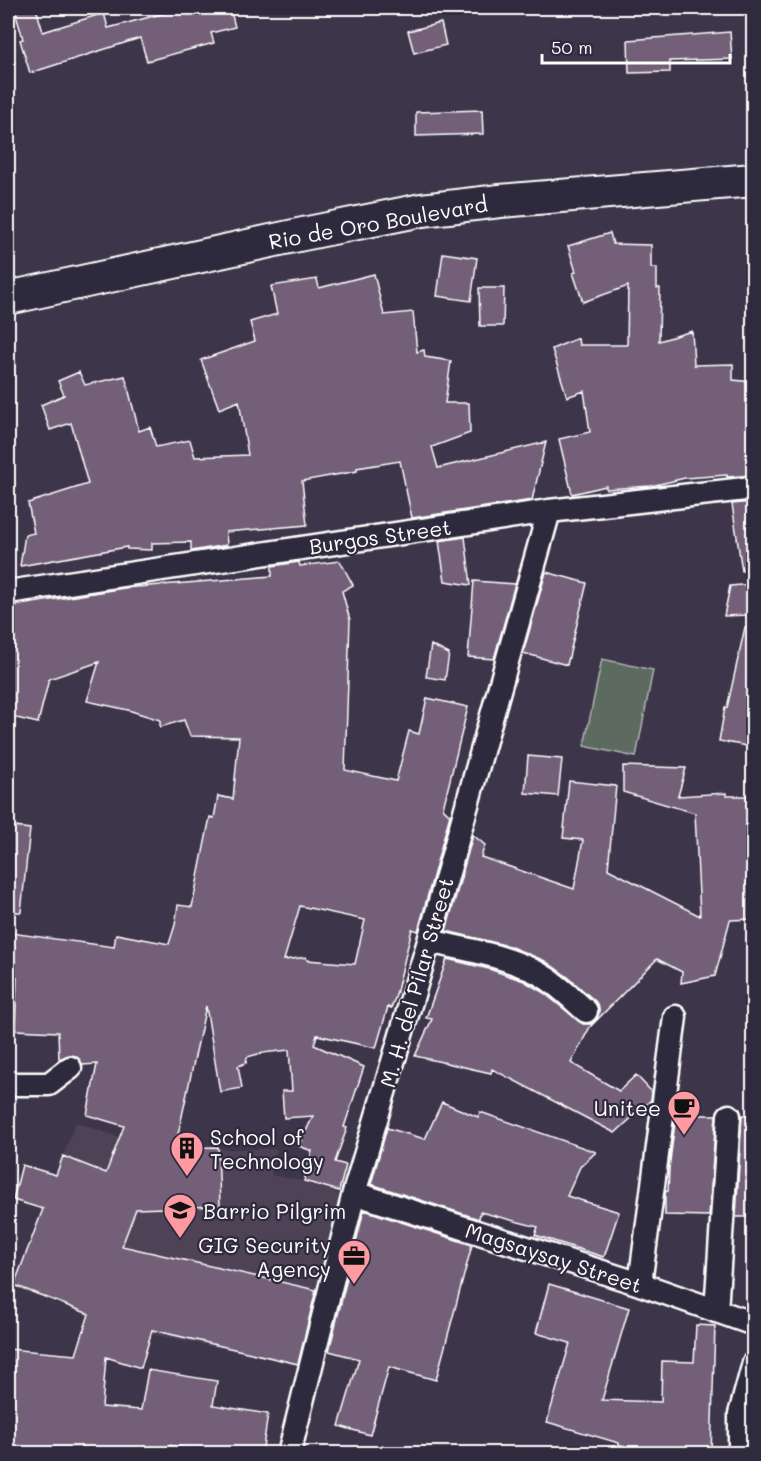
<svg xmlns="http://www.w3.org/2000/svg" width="761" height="1461" font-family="Mali,sans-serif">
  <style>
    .built { fill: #4d4257 }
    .green { fill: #5c6a60; stroke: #aeb4b0; stroke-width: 1.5 }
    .building { fill: #736078; stroke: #fff; stroke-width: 1.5; fill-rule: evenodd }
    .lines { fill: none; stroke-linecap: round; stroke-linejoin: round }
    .street-casing { stroke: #fff; stroke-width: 27 }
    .secondary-casing { stroke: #fff; stroke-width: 36 }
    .street { stroke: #2f2a3d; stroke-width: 22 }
    .secondary { stroke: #2f2a3d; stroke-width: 32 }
    .labels { text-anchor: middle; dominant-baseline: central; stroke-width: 4.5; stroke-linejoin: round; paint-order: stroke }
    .street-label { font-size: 21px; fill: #fff; stroke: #2f2a3d }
    .poi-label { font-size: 21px; fill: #fff; stroke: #2f2a3d; text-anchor: end }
  </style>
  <rect width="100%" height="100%" fill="#3d3549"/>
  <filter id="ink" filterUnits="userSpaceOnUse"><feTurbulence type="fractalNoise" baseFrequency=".0167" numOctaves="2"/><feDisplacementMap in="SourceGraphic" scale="12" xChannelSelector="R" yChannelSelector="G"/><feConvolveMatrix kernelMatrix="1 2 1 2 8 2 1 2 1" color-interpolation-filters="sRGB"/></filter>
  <g filter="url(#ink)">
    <!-- built -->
    <path class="built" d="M76,1122L154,1149H277L271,1175L304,1181L339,1194L298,1364L151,1334L141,1368L78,1349L88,1315L14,1285Z"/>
    <!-- green -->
    <path class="green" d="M602,659L653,670L636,757L584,746Z"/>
    <!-- building -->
    <path class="building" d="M14,8H36L43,32L104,13L108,28L184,8H230L235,27L211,33L214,43L147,61L140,38L30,73L20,40L23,39Z
      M441,23L446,45L414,53L408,31Z
      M730,32L732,59L670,61V72L629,73L628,40Z
      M482,110L483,134L416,136V112Z
      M610,233L613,244L651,245V268H657V288H660L659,341L692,331L694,365L733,364V380L753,382V475L727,477V475L685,478L651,486L606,489V486L572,494L559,439L590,432L584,391L567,397L552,349L578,338L579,345H627L628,286L583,302L573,273L576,272L568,246Z
      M443,253L477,258L471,301L437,296Z
      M374,274L384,315L413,312L417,352L424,350L425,357L451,361L445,403H469L470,433L432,447L438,468L546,442L532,500L412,518L400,461L357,468V471L302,481L307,525L226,532L227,545L191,551V542L152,543V550L127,549V547L20,566L25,535L34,533L28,503L88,484L71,423L50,430L41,405L64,395L58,381L79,372L85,385L125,376L139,431L150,427L156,447L190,440L195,457L248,455L239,401L219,409L201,360L255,341L250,322L277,314L271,286L317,279L319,288Z
      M479,288H504L503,326H480Z
      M753,502V570L742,571L732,504Z
      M465,537L471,585L445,581L439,541Z
      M340,561L353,585L342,591L350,620L345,770L396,781L409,731L419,734L427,698L468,707L443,808L450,815L418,931L412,929L396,995L391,1008L388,1007L376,1048L317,1035L314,1045L364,1067L344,1127L347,1128L335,1162L346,1165L339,1191L304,1181L312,1151L299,1146L313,1116L284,1118L282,1091H292L289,1050L262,1053L247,1057L246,1063L238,1066L242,1088L220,1092L206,1006L175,1148L218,1147L220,1206L136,1209L122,1246L316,1290L298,1364L152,1330L141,1368L106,1357L102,1407L141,1410L148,1370L217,1381L213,1405L268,1414L262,1454H221L169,1445L168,1454H22L8,1448V1349L76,1355L89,1314L14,1285L43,1209L13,1200L22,1165L56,1175L63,1156L106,1173L124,1126L87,1115L97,1064L83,1065L76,1056L69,1055L59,1059L58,1032L15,1030L17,977L8,976L11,933L114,947L116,934L169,944L175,925L178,905L192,907L210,817L214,818L218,796L233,799L239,737L190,736L184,720L160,727V720L128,710L87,701L99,662L49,679L38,723L8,716V607L124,588L272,576V566L299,562L300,566ZM300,906L365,920L355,964L307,960L306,957L284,960Z
      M546,572L587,583L567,665L523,653Z
      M474,581L515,584L494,659L468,657Z
      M753,584L748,615L724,616L730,586Z
      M745,627H753V747L719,741L725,707L727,708Z
      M431,645L449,654L445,680L426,677Z
      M528,756L562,759L558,796L525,793Z
      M623,766L686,768L678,796L726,793V796H753V919L730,920L715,976L681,983L682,972L657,959L590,1027L571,1063L619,1091L636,1075L652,1092L651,1100L615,1133L492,1069L491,1073L415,1056L432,1019L426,1018L447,959L489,969L524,981L544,993L583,1024H591L596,1020L599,1013V1007L595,1001L568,977L545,961L509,946L446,931L473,835L485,845L481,857L574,889L583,840L563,838L569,781L616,786L608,869L700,916L695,813L623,792Z
      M8,826L30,829L21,912H8Z
      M442,1102L478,1117L480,1112L596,1152L580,1167L567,1196L619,1212L604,1257L535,1235L538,1227L480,1212L479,1219L371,1184L387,1128L425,1139Z
      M676,1115H716L709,1216L665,1215V1194L666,1191H668L669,1169Z
      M742,1115H753V1217H736Z
      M364,1210L472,1245L436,1380L389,1367L370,1435L339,1426L359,1359L329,1351Z
      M549,1284L629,1308L602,1400L661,1402L662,1361L694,1362L696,1325L715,1326L711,1454H619V1443L547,1422L570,1343L536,1333Z"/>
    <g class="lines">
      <defs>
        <path id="street" d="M8,592L549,511L754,488
          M429,941C463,949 498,954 530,969C551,978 569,996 586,1011
          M8,1084H49L70,1068
          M354,1193L640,1284L754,1324
          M640,1284L675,1017
          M716,1311L729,1116
          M289,1454L354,1193L429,941L549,511
          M740,1454V1414L754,1363"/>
        <path id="secondary" d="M8,298L303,234L422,210L500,201L754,180"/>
      </defs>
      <!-- street casing -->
      <use href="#street" class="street-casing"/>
      <!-- secondary casing -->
      <use href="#secondary" class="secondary-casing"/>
      <!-- street -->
      <use href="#street" class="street"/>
      <!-- secondary -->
      <use href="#secondary" class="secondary"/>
    </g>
  </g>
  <!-- icons -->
  <defs>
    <symbol id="cafe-pin" viewBox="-11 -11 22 30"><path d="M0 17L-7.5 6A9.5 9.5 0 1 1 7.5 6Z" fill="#ff9aa2" stroke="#2f2a3d"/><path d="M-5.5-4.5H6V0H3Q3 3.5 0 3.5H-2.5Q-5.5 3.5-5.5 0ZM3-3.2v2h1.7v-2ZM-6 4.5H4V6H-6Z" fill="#111"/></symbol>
    <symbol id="building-pin" viewBox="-11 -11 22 30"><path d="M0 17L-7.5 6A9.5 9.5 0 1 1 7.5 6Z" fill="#ff9aa2" stroke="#2f2a3d"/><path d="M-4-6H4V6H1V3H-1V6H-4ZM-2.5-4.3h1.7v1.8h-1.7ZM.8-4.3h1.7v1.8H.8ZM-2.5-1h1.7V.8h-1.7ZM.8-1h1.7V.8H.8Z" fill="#111"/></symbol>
    <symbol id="university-pin" viewBox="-11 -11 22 30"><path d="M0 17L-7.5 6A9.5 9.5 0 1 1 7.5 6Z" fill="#ff9aa2" stroke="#2f2a3d"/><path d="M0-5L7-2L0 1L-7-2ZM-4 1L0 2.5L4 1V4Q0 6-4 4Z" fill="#111"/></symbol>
    <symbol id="office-pin" viewBox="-11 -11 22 30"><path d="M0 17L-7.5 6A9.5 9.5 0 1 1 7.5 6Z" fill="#ff9aa2" stroke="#2f2a3d"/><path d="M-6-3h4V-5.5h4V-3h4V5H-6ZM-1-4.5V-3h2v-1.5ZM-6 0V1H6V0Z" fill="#111"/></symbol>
  </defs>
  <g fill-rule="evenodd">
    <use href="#cafe-pin" x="665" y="1088" width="38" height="52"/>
    <use href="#building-pin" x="168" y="1129" width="38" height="52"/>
    <use href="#university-pin" x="161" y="1191" width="38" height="52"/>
    <use href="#office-pin" x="335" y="1237" width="38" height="52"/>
  </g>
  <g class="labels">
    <!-- street labels -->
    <g class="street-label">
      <text transform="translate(378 222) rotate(-10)">Rio de Oro Boulevard</text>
      <text transform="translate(380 536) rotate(-8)">Burgos Street</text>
      <text transform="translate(416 982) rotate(-74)">M. H. del Pilar Street</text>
      <text transform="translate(554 1257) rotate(18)">Magsaysay Street</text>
    </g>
    <!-- poi labels -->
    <g class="poi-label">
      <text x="661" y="1107">Unitee</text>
      <text x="210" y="1136" text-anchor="start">School of<tspan x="210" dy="24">Technology</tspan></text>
      <text x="203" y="1210" text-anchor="start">Barrio Pilgrim</text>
      <text x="331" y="1244">GIG Security<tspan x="331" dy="24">Agency</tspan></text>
    </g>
  </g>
  <!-- margin -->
  <rect width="761" height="1461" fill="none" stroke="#2f2a3d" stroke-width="30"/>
  <rect x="15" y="15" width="731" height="1431" fill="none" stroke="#fff" stroke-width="2" filter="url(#ink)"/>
  <!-- scale -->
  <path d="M542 54v9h188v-9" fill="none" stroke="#ffffff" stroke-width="3"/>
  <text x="551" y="54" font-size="18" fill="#ffffff" stroke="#2f2a3d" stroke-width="4.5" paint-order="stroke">50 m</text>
</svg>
